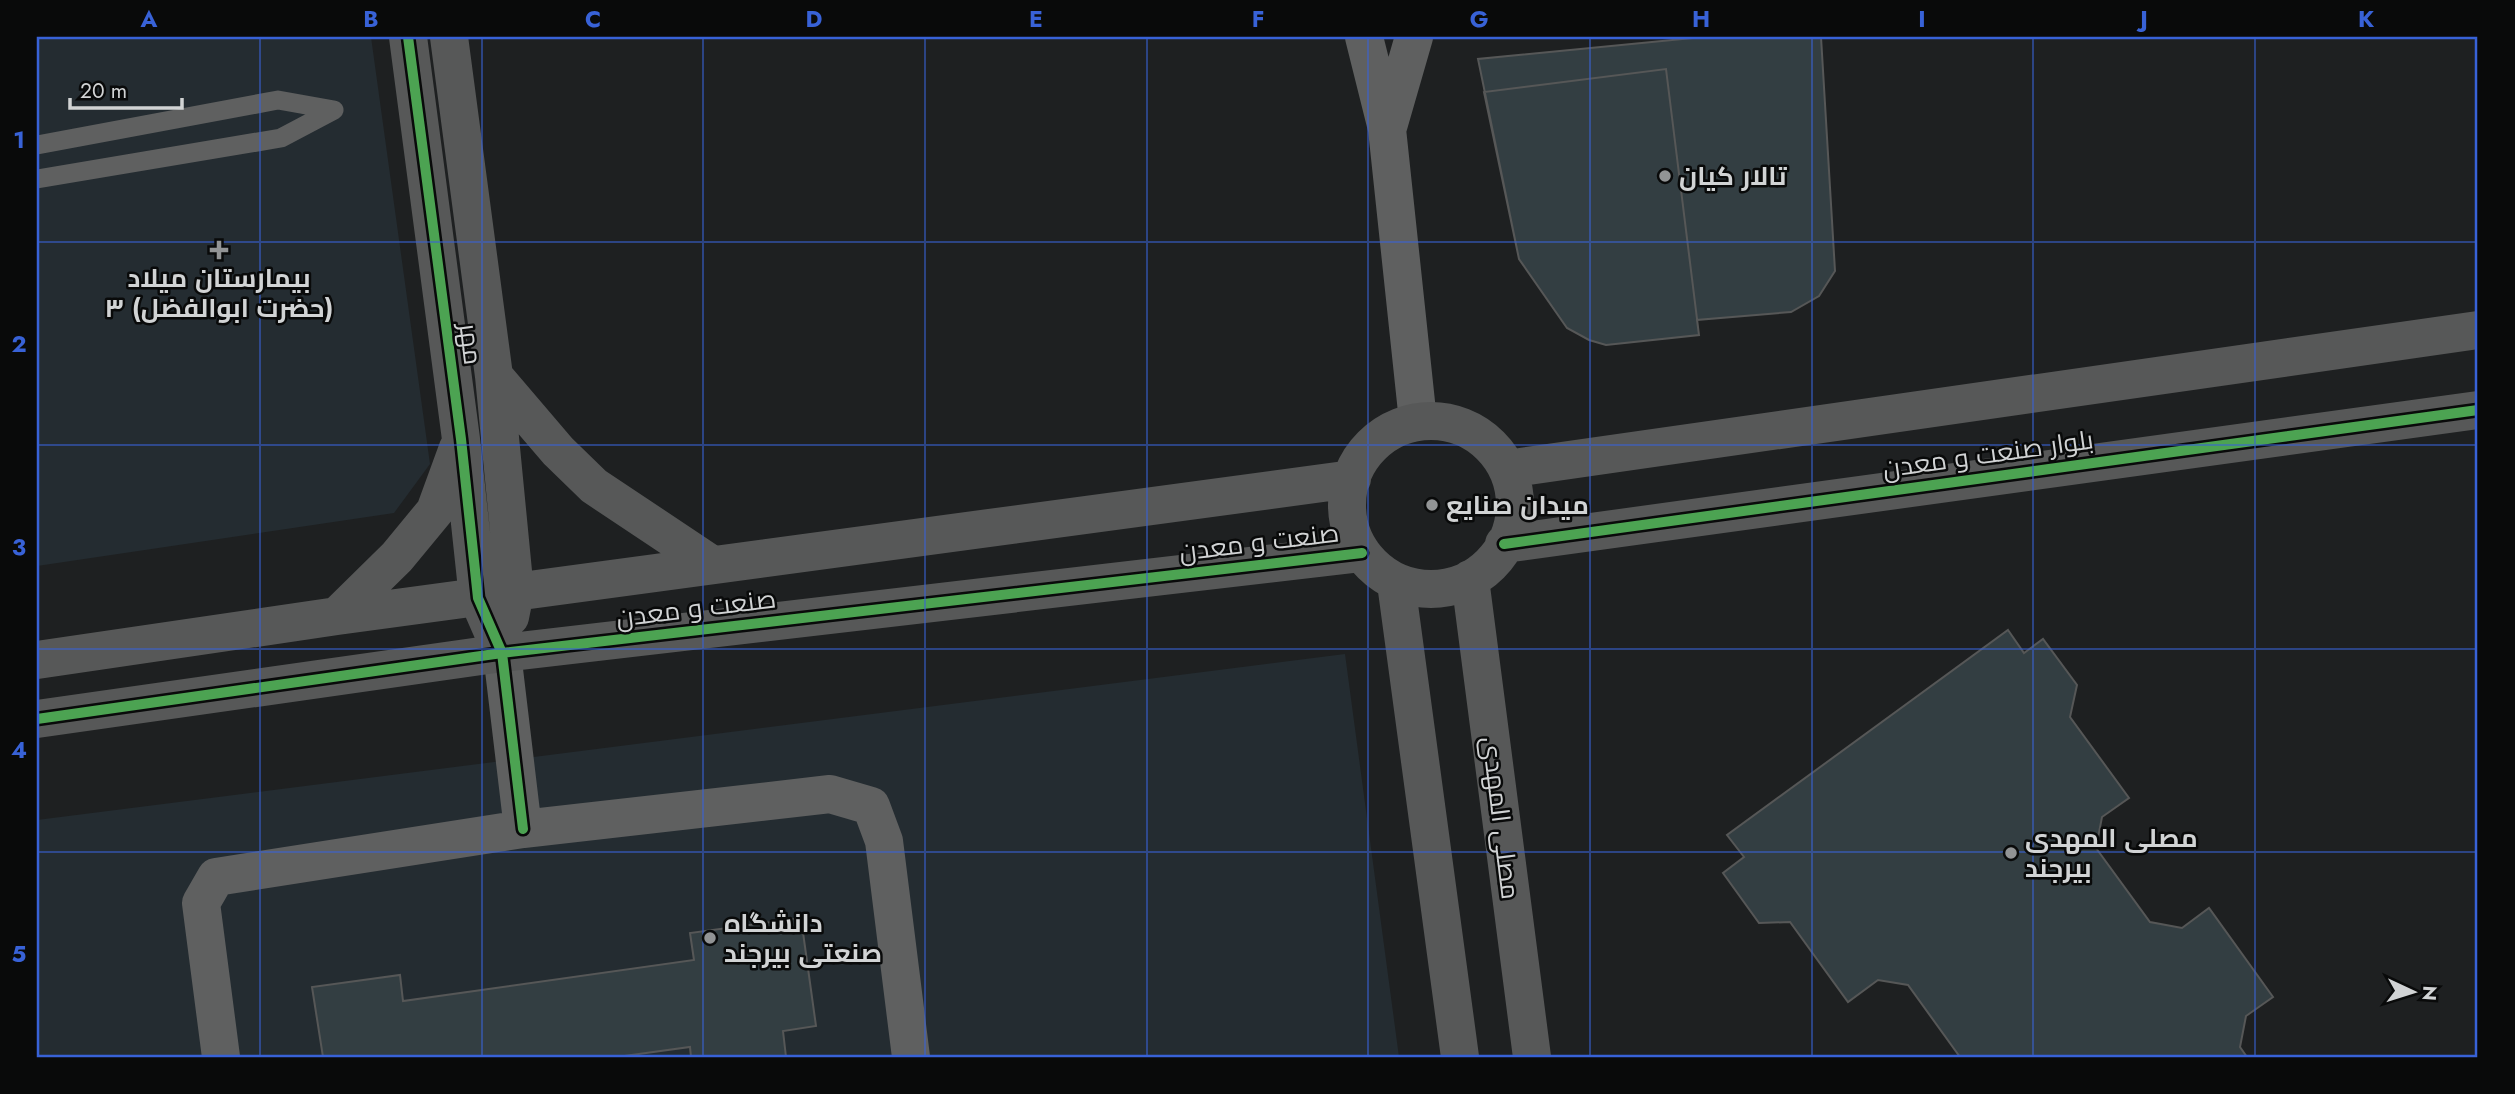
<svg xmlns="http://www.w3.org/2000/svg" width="2515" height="1094" font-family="Jost,Cairo,sans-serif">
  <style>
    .built { fill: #242c31 }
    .building { fill: #333e42; stroke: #565757; stroke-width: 2 }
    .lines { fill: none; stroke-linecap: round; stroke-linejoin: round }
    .lane { stroke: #5f6060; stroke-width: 19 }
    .street { stroke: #5f6060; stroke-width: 38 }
    .secondary { stroke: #575858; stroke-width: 38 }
    .cycleway-casing { stroke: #090a0a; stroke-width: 15 }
    .cycleway { stroke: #4ca352; stroke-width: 10 }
    .grid { fill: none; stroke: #3862d7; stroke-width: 2; stroke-opacity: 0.55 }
    .poi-dot { fill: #929495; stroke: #090a0a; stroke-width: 2.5 }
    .labels { text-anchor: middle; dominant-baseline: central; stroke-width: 5; stroke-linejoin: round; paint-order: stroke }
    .poi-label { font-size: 26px; font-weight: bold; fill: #d1d3d4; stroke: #090a0a; text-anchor: start }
    .street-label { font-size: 26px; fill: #d1d3d4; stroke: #090a0a }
    .neatline { fill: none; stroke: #3862d7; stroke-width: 2.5 }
    .grid-label { font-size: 23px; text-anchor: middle; font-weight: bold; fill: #3862d7 }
  </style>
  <rect width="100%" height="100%" fill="#1e2021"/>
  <!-- built -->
  <path class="built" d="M37,37H371L430,464L394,513L37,566Z
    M1345,654L1399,1057H37V820Z"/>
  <!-- building -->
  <path class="building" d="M1703,37H1821L1835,271L1819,296L1791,312L1697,320L1699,335L1606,345L1589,340L1567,328L1519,259L1478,59Z
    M1666,69L1699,335L1606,345L1589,340L1567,328L1519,259L1484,92Z
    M2008,630L2024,653L2043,639L2077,685L2070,717L2129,798L2102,817L2096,848L2150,922L2182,928L2209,908L2273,997L2246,1016L2240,1047L2247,1057H1960L1908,985L1878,980L1848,1002L1790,922L1759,923L1723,873L1744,857L1727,835Z
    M801,918L816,1026L783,1031L786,1057H691L690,1047L617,1057H323L312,987L400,975L403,1001L694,960L690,933Z"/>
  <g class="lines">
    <!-- lane -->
    <path class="lane" d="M37,145L278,100L334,110
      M37,179L281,138L334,110"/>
    <!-- street -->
    <path class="street" d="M1364,37L1387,129L1418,421
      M1388,127L1414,37
      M502,653L523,829
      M221,1057L201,903L216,877L523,829L830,794L871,806L884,841L911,1057"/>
    <!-- secondary -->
    <path class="secondary" d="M408,37L461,439L478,598L502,653
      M449,37L494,376L515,592L510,617
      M494,376L558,451L594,486L711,564
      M1347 505a84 84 0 1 1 168 0a84 84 0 1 1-168 0Z
      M1507,469L2478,330
      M1504,544L2478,410
      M1470,579L1532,1057
      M1396,583L1460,1057
      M337,616L397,557L435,511L458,448
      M37,660L337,616L1352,479
      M37,719L502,653L1362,553"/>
    <defs>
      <path id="cycleway" d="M408,37L461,439L478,598L502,653L523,829
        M1504,544L2478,410
        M37,719L502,653L1362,553"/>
    </defs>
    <!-- cycleway casing -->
    <use href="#cycleway" class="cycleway-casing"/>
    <!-- cycleway -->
    <use href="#cycleway" class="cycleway"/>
  </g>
  <!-- grid -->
  <path class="grid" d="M260,37V1057M482,37V1057M703,37V1057M925,37V1057M1147,37V1057M1368,37V1057M1590,37V1057M1812,37V1057M2033,37V1057M2255,37V1057M37,242H2478M37,445H2478M37,649H2478M37,852H2478"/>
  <!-- markers -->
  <g class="poi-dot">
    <circle cx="1665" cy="176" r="7"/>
    <path d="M215.5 239.5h7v7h7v7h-7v7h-7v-7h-7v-7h7z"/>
    <circle cx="1432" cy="505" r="7"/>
    <circle cx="2011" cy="853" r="7"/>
    <circle cx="710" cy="938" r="7"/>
  </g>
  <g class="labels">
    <!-- poi labels -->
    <g class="poi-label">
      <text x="1679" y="176">تالار کیان</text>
      <text x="219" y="278" text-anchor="middle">بیمارستان میلاد<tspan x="219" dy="30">۳ (حضرت ابوالفضل)</tspan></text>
      <text x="1446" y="505">میدان صنایع</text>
      <text x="2025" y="838">مصلی المهدی<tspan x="2025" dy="30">بیرجند</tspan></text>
      <text x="724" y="923">دانشگاه<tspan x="724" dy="30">صنعتی بیرجند</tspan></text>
    </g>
    <!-- street labels -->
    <g class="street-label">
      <text transform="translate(471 344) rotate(83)">مهر</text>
      <text transform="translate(1988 454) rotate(-8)">بلوار صنعت و معدن</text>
      <text transform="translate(1259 542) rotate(-7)">صنعت و معدن</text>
      <text transform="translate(696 608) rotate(-7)">صنعت و معدن</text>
      <text transform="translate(1501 818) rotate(83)">مصلی المهدی</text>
    </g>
  </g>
  <!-- border -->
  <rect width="2515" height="1094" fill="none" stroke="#090a0a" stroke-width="77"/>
  <!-- north arrow -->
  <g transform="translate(2413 992) rotate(94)" stroke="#090a0a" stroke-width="5" paint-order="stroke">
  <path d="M0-5L12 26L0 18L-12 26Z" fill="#d1d3d4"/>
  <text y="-10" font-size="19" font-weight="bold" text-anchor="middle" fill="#d1d3d4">N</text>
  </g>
  <!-- scale -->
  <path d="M70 98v10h112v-10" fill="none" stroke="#d1d3d4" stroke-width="3.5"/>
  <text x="80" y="98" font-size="21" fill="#d1d3d4" stroke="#090a0a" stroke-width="5" paint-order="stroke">20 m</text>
  <rect x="38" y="38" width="2438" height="1018" class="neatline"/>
  <g class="grid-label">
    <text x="149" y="27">A</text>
    <text x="371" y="27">B</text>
    <text x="593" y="27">C</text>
    <text x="814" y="27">D</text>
    <text x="1036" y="27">E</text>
    <text x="1258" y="27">F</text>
    <text x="1479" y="27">G</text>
    <text x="1701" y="27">H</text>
    <text x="1922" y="27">I</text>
    <text x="2144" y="27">J</text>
    <text x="2366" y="27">K</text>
    <text x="19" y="148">1</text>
    <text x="19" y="352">2</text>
    <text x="19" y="555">3</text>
    <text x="19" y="758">4</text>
    <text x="19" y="962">5</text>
  </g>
</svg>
